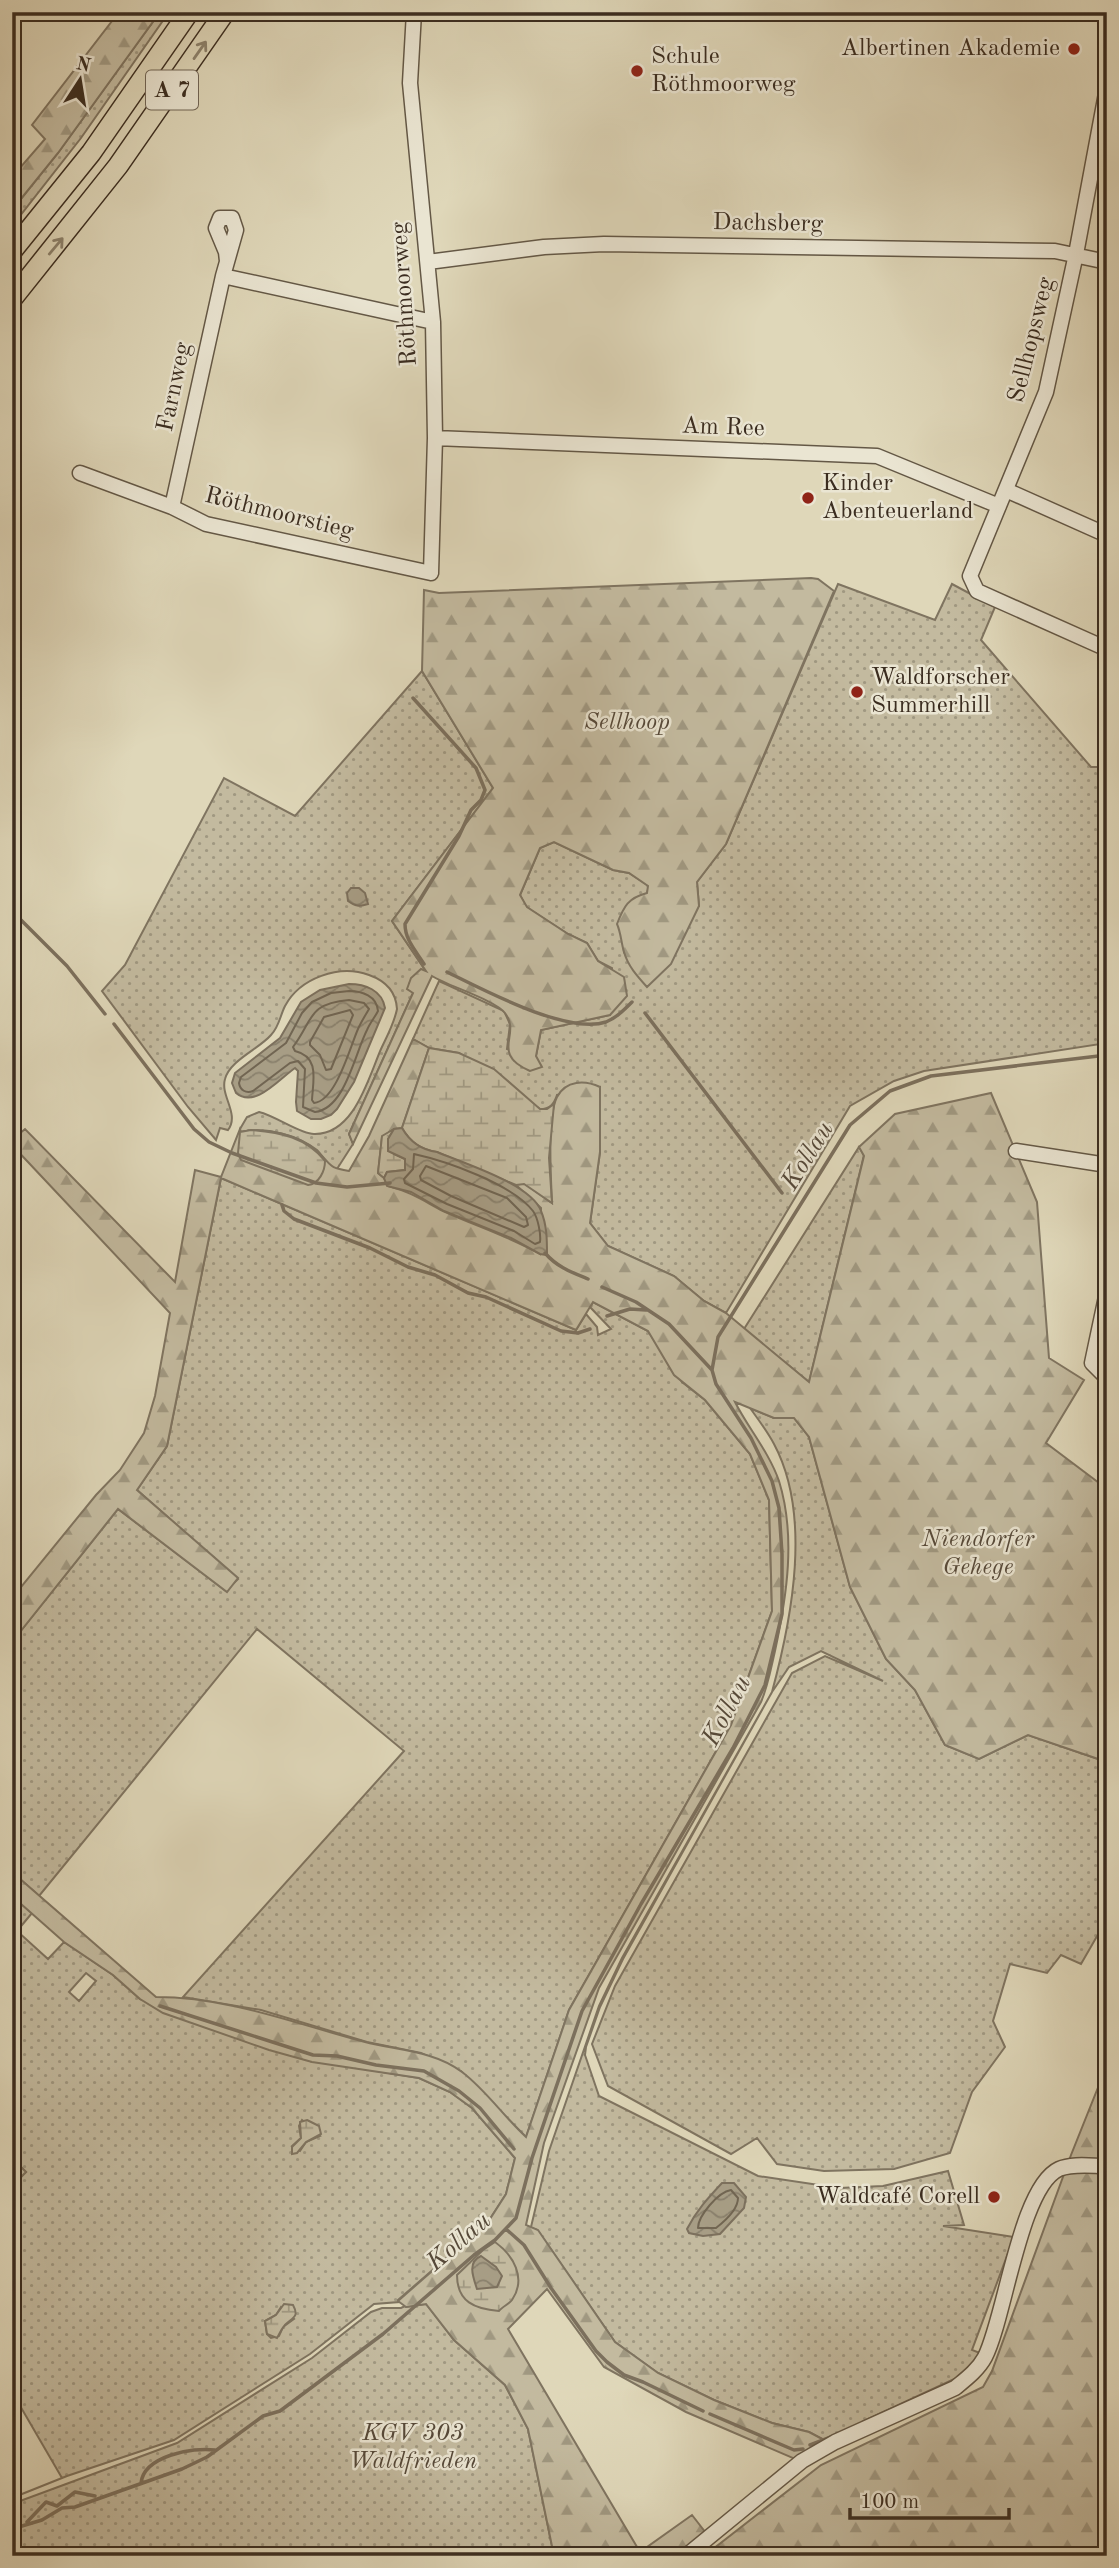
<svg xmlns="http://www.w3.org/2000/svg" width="1119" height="2568" font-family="'Old Standard TT',serif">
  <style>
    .grass { fill: url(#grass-dots); stroke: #7f7460; stroke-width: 2; fill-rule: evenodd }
    .forest { fill: url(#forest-firs); stroke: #7f7460; stroke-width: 2 }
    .wetland { fill: url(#wetland-marsh); stroke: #7f7460; stroke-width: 2 }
    .water { fill: url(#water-waves); stroke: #7c705d; stroke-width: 2 }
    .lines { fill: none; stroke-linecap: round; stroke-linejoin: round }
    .shore { stroke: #716552; stroke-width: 2 }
    .stream { stroke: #7c705d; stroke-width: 3.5 }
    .minor-casing { stroke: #645846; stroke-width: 17 }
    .highway-casing { stroke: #3b2d20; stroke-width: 22 }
    .minor { stroke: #eae5d2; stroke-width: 14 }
    .highway { stroke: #dfd7b9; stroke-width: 19 }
    .oneway { stroke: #8d826c }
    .poi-dot { fill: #8f2418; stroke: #eae5d2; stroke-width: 2.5 }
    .labels { text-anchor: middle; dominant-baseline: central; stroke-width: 5; stroke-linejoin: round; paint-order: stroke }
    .shield { fill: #eae5d2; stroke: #706455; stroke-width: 2 }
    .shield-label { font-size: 23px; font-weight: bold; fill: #3b2d20 }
    .poi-label { font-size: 24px; fill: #3b2d20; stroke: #eae5d2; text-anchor: start }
    .street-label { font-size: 24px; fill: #3b2d20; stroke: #eae5d2 }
    .park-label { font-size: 24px; font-style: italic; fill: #564939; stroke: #eae5d2 }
    .water-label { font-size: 26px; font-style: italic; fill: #564939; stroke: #eae5d2 }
  </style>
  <defs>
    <pattern id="grass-dots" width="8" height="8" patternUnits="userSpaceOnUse" patternTransform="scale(1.75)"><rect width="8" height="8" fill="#c3ba9f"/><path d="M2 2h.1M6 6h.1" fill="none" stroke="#a09881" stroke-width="1.8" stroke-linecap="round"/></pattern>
    <pattern id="forest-firs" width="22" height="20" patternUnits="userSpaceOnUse" patternTransform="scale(1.75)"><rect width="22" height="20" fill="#c3ba9f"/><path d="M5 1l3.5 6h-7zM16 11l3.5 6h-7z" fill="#a09881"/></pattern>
    <pattern id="wetland-marsh" width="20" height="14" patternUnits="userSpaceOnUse" patternTransform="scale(1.75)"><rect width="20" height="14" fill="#c3ba9f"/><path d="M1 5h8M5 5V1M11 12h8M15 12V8" fill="none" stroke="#a09881"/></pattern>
    <pattern id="water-waves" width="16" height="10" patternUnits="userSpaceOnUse" patternTransform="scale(1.75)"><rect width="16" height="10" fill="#a79d85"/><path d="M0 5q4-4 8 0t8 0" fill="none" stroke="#89806c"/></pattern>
  </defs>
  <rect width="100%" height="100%" fill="#dfd7b9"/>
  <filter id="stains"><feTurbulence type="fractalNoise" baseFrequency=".00286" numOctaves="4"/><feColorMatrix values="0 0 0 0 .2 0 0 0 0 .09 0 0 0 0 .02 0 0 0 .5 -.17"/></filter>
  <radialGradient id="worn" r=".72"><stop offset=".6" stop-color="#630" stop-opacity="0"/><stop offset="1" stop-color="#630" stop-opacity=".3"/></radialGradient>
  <!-- grass -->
  <path class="grass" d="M160,12H169L81,138L12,226V210L58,153Z
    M838,584L935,620L952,584L995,607L981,640L1091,767H1107V1043L924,1071L894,1081L850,1106L726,1313L704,1301L674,1276L608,1246L590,1223L600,1152V1087L557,1095C554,1104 550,1109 540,1109L459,1053L429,1048L413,1039L439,981L504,1011L510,1024L507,1049L536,1056L541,1030L610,1015L612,968L598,961L587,943L568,934L526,907L520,895L540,848L554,842L613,870L629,873L649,886L647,893L622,933L624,952L699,906L697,882L726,844Z
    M422,671L493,788L392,921L427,973L413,993L349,1134L353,1144L337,1169C327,1167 324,1157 317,1150C296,1134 265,1127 240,1132V1129L247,1117L259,1112C276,1116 300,1134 314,1134C354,1135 368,1079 381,1049C387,1036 394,1024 397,1009C396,991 386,981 369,975C339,964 300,978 285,1006C280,1016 279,1027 271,1035C259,1049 230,1060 225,1079C220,1096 240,1114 228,1130L220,1128L216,1140L188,1107L102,991L125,965L224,778L295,816Z
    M859,1147L864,1155L809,1382L744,1329Z
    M221,1178L576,1330L586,1314L597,1327L598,1335L611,1329L590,1307L593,1302L648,1331L682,1382L705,1400L750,1454L769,1500L772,1611L731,1725L569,2010L526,2137L461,2071L421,2053L367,2042L261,2010L183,1997L404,1751L257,1629L39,1896L12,1872V1642L118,1509L226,1591L238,1579L137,1490L167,1446Z
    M750,1408L774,1418H794L809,1437L850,1587L886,1659L915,1690L945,1745L979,1759L1028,1735L1107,1762V1934L1100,1931L1081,1964L1061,1955L1047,1973L1010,1964L993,2021L1005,2047L972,2092L950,2153L894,2169L824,2171L777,2164L757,2138L731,2154L608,2086L592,2044L615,1986L792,1673L825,1656L883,1681L821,1651L789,1667L772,1692L623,1959L600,2007L586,2047L585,2055L599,2096L758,2176L839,2188L883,2186L948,2171L964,2225L943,2226L1014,2237L972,2350L980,2353L975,2362L956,2381L826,2441L809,2432L772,2423L714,2400L658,2373L615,2342L538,2231L531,2227L549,2151L599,2006L622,1958L772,1692C792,1618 812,1515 774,1444C767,1431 758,1419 750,1408Z
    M12,1896L32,1913L17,1931L48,1959L64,1942L113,1975L140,1999L346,2066L419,2078L450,2092L472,2108L515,2158L506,2194L488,2222L398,2300L399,2302L374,2304L310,2354L174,2440L67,2476L12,2498L62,2478L12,2392V2186L26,2172L12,2158ZM86,1973L96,1981L79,2001L69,1992ZM302,2120L320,2136L306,2142L300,2151L292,2146L301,2138L299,2126ZM281,2307L294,2319L283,2327L279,2336L271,2338L267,2334L265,2321L276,2315Z
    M426,2304L454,2340L505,2385L528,2429L554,2556H12V2504L177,2443L312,2358L371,2312L382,2308H401L405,2306L406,2307Z"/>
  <!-- forest -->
  <path class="forest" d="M119,12H160L58,153L12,210V177L45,139L32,125Z
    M811,578L818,579L834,591L726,844L697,882L699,906L671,964L647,987C637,976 628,966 624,952C621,942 621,933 617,924C624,906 628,898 647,893L648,886L629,873L613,870L554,842L540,848L520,895L527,907L568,934L587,943L598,961L624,977L627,996L610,1015L541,1030L536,1056L542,1067L530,1071C489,1053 522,1035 505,1013C495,1000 448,986 432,976L353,1144L349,1134L413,993L407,989L411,978L421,969L426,971L392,921L493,788L422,671L424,590L439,593Z
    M413,1039L429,1048L402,1128L394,1129L382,1137L378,1173L384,1178L388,1186C411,1192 422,1200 443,1211C476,1226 508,1236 540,1254L541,1208L516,1185L524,1183L552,1203C551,1179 547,1117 557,1097C566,1080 585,1080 600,1087V1152L590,1223L608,1246L674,1276L704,1301L726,1313L809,1382L864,1156L859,1147L895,1114L991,1093L1037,1202L1049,1358L1084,1380L1046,1443L1107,1489V1762L1028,1735L979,1759L945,1745L915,1690L886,1659L850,1587L809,1437L794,1418H774L735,1402C748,1428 769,1452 779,1481C796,1536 787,1595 775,1651C771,1668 768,1686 761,1702L599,1988L544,2143L526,2225L538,2230L615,2342L658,2373L714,2400L772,2423L809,2432L826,2441L795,2459L686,2412L604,2367L547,2289L508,2329L640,2552L692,2515L706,2533L678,2556H554L528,2429L505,2385L454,2340L426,2304L406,2307L398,2301L488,2222L506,2194L515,2158L472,2108L450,2092L419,2078L312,2062L269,2050L163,2013L140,1999L113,1975L64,1942L12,1896V1872L156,1997C229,1997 296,2024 365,2042C397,2050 435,2051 462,2072C486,2090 504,2117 526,2137L569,2010L731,1725L772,1611L769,1500L750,1454L705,1400L674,1375L648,1331L593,1302L576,1330L221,1178L167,1446L137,1490L238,1578L227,1592L118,1509L12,1642V1598L96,1495L120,1470L144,1433L155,1396L170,1313L12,1145V1140L25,1129L175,1282L195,1170L221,1177L240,1129L241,1132C266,1127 299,1134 318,1152C333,1166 327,1167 349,1171L369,1136Z
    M1107,2065V2556H704L821,2465L983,2387L992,2371L1071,2155Z
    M12,2158L26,2172L12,2186Z"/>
  <!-- wetland -->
  <path class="wetland" d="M429,1048L459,1053L494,1069L540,1109H547L554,1104L549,1158L552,1203L524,1184L516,1185L437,1152C421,1150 410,1142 402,1128Z
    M394,1129L388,1139L394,1154L405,1159V1170L387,1172L384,1178L378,1173L382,1136Z
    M251,1130C280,1132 307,1138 325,1161C325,1171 319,1184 308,1185L241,1160L238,1153L240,1132Z
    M307,2120L319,2126L321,2134L306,2142L297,2153L292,2154V2147L301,2138L300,2122Z
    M495,2242C513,2255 527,2278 512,2300C509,2304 502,2307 499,2311C475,2309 457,2302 457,2275L483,2250Z
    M284,2304L293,2305C299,2316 294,2317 287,2323C282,2327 280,2333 277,2338L267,2334L265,2321L276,2315Z"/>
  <!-- water -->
  <path class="water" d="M351,888H359L365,893L368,904C359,907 355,906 348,901L347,893Z
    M349,984C365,984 382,990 385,1008L354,1082L337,1109L331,1115L321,1119H311L297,1111L296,1102L298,1071L295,1068C279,1079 255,1109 236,1093L232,1083L235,1073L280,1038L301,1002L320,990Z
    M402,1128C410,1142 421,1150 437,1152C463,1163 531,1184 541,1211C547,1225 547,1240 547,1255L540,1254L511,1238L444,1211L411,1192L387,1186L384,1178L387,1172L405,1170V1159L388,1151V1139L394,1129Z
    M722,2183H734L746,2197L744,2208L720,2234L703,2236L689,2233L687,2229C696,2211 708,2198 722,2183Z
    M481,2256L496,2267L502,2276L497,2287L477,2289C473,2277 467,2262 481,2256Z"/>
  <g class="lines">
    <!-- shore -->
    <path class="shore" d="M349,991C362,991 377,996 378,1011C375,1017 370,1023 367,1030C355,1053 345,1109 315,1112L303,1107L305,1069L298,1061L290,1063L253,1091C246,1094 240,1090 239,1083L241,1077L286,1043L302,1013L312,1002L331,993Z
      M349,1000L364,1003L369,1009C365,1016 361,1022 358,1029C350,1047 336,1101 314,1103L312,1100C313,1080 320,1057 295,1051L293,1047C314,1019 307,1004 349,1000Z
      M350,1010L353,1015L331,1069L326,1070L320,1055L310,1045V1042L324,1017Z
      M414,1154C446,1161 512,1184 533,1211C538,1218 541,1234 540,1242L535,1244L514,1231L447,1204L405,1183L404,1179L413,1169Z
      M426,1166L507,1198L526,1217L528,1225L524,1227L451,1196L421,1180L420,1176Z
      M731,2190L738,2198C738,2210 725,2221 716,2228H698C698,2216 718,2192 731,2190Z"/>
    <!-- stream -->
    <path class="stream" d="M413,698L476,768L485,790L481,800L471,810L459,836L405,924C405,940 416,951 424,964
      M12,915L21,920L67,966L105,1014
      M447,972C482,989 567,1035 606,1022C616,1018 624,1010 632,1002
      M645,1013L782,1193
      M114,1024L194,1129L209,1142L232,1153L316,1183L347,1187L390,1183
      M282,1205L284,1211L294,1219L370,1248L408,1267L435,1275L468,1293L486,1297L561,1331L578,1333L590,1329
      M545,1253C557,1267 571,1272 588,1279
      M602,1287L636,1302L669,1324L712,1370
      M607,1316L630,1309L646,1310
      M160,2006L313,2055L337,2056L376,2065L424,2071L459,2091L480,2108L514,2149
      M506,2229L524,2245L551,2288L596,2351L607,2362L624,2375L643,2382L703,2411
      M710,2414L794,2450L803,2449
      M863,2422L958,2378
      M810,2445L831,2437
      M141,2483C144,2456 192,2447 215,2450
      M27,2522L46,2502L57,2506L75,2492L95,2496
      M12,2529L42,2520L62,2508L75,2507L182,2469L207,2457L263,2416L280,2411L383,2334L474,2255L495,2240L516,2218L532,2158L582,2011L641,1904L733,1748L765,1685L782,1614V1554L779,1508L772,1481L751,1438L716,1384L712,1370L718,1337L850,1125L890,1091L931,1076L1107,1055"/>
    <defs>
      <path id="minor" d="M1107,88L1076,254L1046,392L970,576L977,591L1107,649
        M428,262L544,247L604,244L1055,251L1107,262
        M223,276L433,322
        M435,438L877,456L999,506
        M80,473L172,507L206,524L431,573L435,438L433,322L410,83L414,12
        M1006,490L1107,535
        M172,507L223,276L236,230L232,218H220L216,228L226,252L227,261
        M1016,1151L1107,1165
        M1107,1292L1092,1363L1107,1378
        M686,2556L802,2461L835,2442L955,2388C966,2379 978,2370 985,2357C1005,2318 1020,2187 1059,2169C1072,2163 1092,2166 1107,2166"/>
      <path id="highway" d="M12,251L91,153L189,12
        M12,299L118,166L225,12"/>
    </defs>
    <!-- minor casing -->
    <use href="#minor" class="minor-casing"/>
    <!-- highway casing -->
    <use href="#highway" class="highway-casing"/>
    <!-- minor -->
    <use href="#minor" class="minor"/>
    <!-- highway -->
    <use href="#highway" class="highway"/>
  </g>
  <!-- one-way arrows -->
  <defs><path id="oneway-shaft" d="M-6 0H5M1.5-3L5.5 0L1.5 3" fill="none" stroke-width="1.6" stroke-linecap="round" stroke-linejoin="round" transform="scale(1.75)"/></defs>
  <g class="oneway">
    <use href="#oneway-shaft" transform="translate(200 50) rotate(-55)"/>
    <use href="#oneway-shaft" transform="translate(56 246) rotate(-50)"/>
  </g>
  <!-- markers -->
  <g class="poi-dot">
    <circle cx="1074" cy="49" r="7"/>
    <circle cx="637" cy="71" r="7"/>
    <circle cx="808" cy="498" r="7"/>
    <circle cx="857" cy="692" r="7"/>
    <circle cx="994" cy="2197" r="7"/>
  </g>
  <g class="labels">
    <!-- shield labels -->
    <rect class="shield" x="146" y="70.5" width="52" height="39" rx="5"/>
    <g class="shield-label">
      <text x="172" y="90">A 7</text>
    </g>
    <!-- poi labels -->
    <g class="poi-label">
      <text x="1060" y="49" text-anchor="end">Albertinen Akademie</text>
      <text x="651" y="57">Schule<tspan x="651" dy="28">Röthmoorweg</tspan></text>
      <text x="822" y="484">Kinder<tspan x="822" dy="28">Abenteuerland</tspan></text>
      <text x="871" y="678">Waldforscher<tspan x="871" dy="28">Summerhill</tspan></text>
      <text x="980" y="2197" text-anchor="end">Waldcafé Corell</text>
    </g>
    <!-- street labels -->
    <g class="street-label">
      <text transform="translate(768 224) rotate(1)">Dachsberg</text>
      <text transform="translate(405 294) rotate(-94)">Röthmoorweg</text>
      <text transform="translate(1032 340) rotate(-76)">Sellhopsweg</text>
      <text transform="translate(175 387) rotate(-78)">Farnweg</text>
      <text transform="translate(723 428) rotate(2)">Am Ree</text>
      <text transform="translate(279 514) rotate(14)">Röthmoorstieg</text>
    </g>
    <!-- park labels -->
    <g class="park-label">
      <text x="627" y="723">Sellhoop</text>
      <text x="978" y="1540">Niendorfer<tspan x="978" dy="28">Gehege</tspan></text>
      <text x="413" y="2434">KGV 303<tspan x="413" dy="28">Waldfrieden</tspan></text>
    </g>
    <!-- water labels -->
    <g class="water-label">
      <text transform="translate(808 1156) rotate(-58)">Kollau</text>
      <text transform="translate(727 1711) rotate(-62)">Kollau</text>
      <text transform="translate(459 2242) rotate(-41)">Kollau</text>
    </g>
  </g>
  <!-- margin -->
  <rect width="1119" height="2568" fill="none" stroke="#dfd7b9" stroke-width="42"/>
  <rect x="14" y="14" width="1091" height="2540" fill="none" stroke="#3b2d20" stroke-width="3.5"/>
  <rect x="21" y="21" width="1077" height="2526" fill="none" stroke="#3b2d20" stroke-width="2"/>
  <!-- north arrow -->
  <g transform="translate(80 80) rotate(12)" stroke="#eae5d2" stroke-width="5" paint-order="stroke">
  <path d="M0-5L12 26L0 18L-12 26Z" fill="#3b2d20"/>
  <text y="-10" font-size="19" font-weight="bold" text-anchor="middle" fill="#3b2d20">N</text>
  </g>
  <!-- scale -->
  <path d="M850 2508v10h159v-10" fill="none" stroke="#3b2d20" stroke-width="3.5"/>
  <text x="860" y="2508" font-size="21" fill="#3b2d20" stroke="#eae5d2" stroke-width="5" paint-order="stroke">100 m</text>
  <rect width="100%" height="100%" filter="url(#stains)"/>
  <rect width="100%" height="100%" fill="url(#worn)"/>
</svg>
